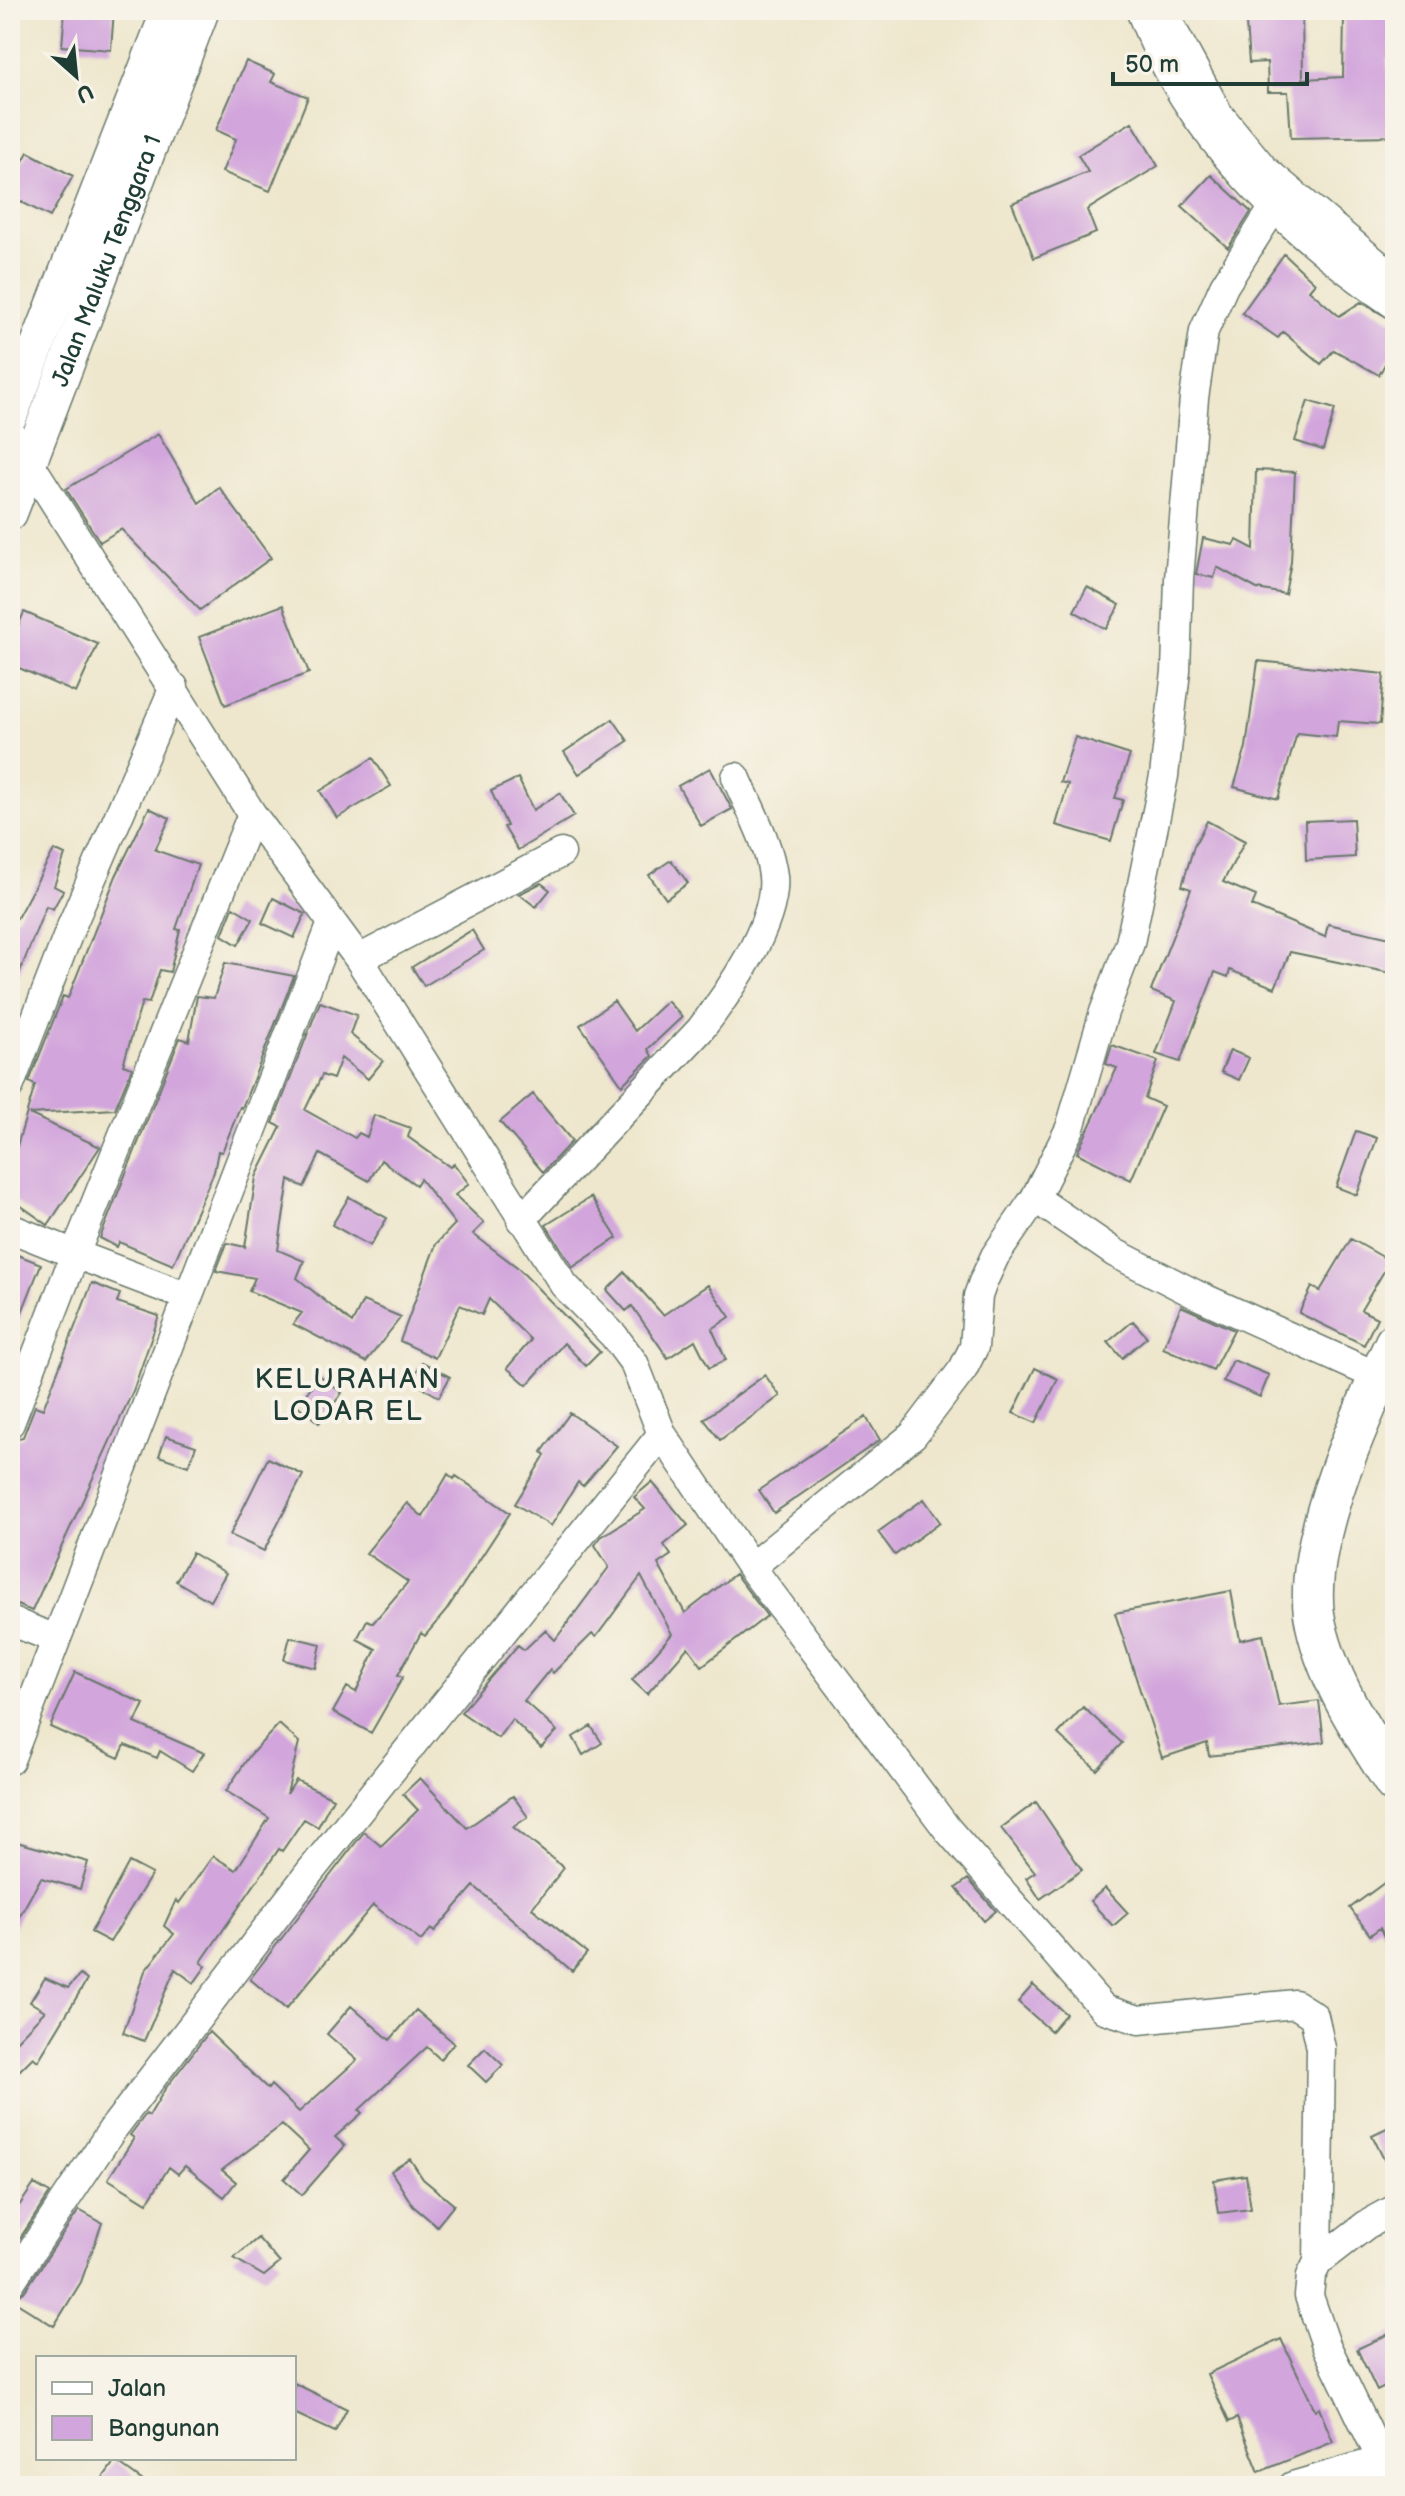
<svg xmlns="http://www.w3.org/2000/svg" width="1405" height="2496" font-family="'Balsamiq Sans',sans-serif">
  <style>
    .building { fill: #d2a5dc }
    .lines { fill: none; stroke-linecap: round; stroke-linejoin: round }
    .minor-casing { stroke: #67786a; stroke-width: 31 }
    .major-casing { stroke: #67786a; stroke-width: 37 }
    .highway-casing { stroke: #67786a; stroke-width: 43 }
    .minor { stroke: #fff; stroke-width: 28 }
    .major { stroke: #fff; stroke-width: 34 }
    .highway { stroke: #fff; stroke-width: 40 }
    .labels { text-anchor: middle; dominant-baseline: central; stroke-width: 8; stroke-linejoin: round; paint-order: stroke }
    .street-label { font-size: 24px; fill: #1f3d34; stroke: #f7f3e8 }
    .quarter-label { font-size: 28px; letter-spacing: 2px; fill: #1f3d34; stroke: #f7f3e8 }
  </style>
  <rect width="100%" height="100%" fill="#f7f3e8"/>
  <filter id="ink" filterUnits="userSpaceOnUse"><feTurbulence type="fractalNoise" baseFrequency=".0125" numOctaves="2"/><feDisplacementMap in="SourceGraphic" scale="16" xChannelSelector="R" yChannelSelector="G"/><feConvolveMatrix kernelMatrix="1 2 1 2 8 2 1 2 1" color-interpolation-filters="sRGB"/></filter>
  <filter id="wash" filterUnits="userSpaceOnUse"><feTurbulence type="fractalNoise" baseFrequency=".006" numOctaves="4" result="noise"/><feDisplacementMap in="SourceGraphic" scale="32" xChannelSelector="R" yChannelSelector="G"/><feGaussianBlur stdDeviation="1.8" result="paint"/><feColorMatrix in="noise" values="0 0 0 0 0 0 0 0 0 0 0 0 0 0 0 0 0 1.4 0 .05"/><feComposite in="paint" operator="in"/></filter>
  <g filter="url(#wash)">
    <rect width="100%" height="100%" fill="#eee7cd"/>
    <g id="blocks">
      <!-- building -->
      <path class="building" d="M65,10H114L111,50L62,46Z
        M1245,10H1302L1303,79L1343,77L1344,15H1395V59H1387L1394,136L1291,138L1288,92H1268L1267,62L1249,63Z
        M246,61L275,74L271,82L308,97L270,191L222,172L236,139L216,130Z
        M1132,122L1158,166L1087,210L1096,233L1034,258L1012,203L1088,172L1078,155Z
        M28,152L73,176L50,217L10,196V185Z
        M1211,175L1251,212L1228,248L1182,206Z
        M1284,254L1315,283L1309,290L1339,316L1361,302L1395,322V346L1379,375L1334,350L1321,364L1283,332L1278,338L1242,313Z
        M1308,401L1335,409L1323,450L1295,441Z
        M158,434L199,503L219,487L271,558L200,610L121,529L100,542L66,489Z
        M1256,470L1295,472L1291,562L1285,594L1257,589L1217,567L1214,578L1196,574L1203,538L1234,545L1237,540L1254,549Z
        M1087,587L1120,605L1106,629L1074,611Z
        M283,605L309,673L225,705L199,637Z
        M24,612L98,644L76,693L10,664V645Z
        M1258,661L1384,674L1380,724L1338,721L1336,737L1297,733L1278,799L1234,787L1246,747Z
        M613,719L628,741L579,774L564,752Z
        M1075,737L1130,755L1115,798L1123,800L1111,841L1056,825L1068,784L1060,782Z
        M373,758L391,786L337,818L320,791Z
        M710,768L732,809L701,826L678,786Z
        M518,778L533,810L560,793L574,816L518,850L504,827L507,826L491,791Z
        M149,808L170,818L155,850L198,865L176,929L180,930L170,972L160,970L149,1003L142,1002L123,1065L132,1068L115,1109L29,1114L100,1147L48,1225L10,1198V1150L15,1153L35,1085L29,1082L63,996L68,998L116,876Z
        M1353,819L1355,857L1306,860L1305,821Z
        M1207,821L1245,841L1223,882L1256,896L1252,906L1325,937L1328,924L1395,939V974L1290,952L1275,988L1230,970L1228,977L1215,972L1180,1062L1156,1054L1176,1001L1151,991L1191,889L1182,886L1194,846Z
        M54,850L65,855L54,886L63,891L53,909L46,906L10,997V915L17,918Z
        M671,860L688,883L666,899L649,875Z
        M541,883L550,890L536,907L519,894Z
        M273,898L305,914L294,938L262,923Z
        M233,907L253,919L238,945L222,935Z
        M472,930L484,950L424,986L412,967Z
        M225,963L294,976L242,1108L240,1107L222,1152L218,1151L214,1172L173,1265L119,1242L117,1247L100,1238L180,1038L189,1041L197,996L214,998Z
        M614,1001L635,1031L667,1001L682,1017L648,1049L652,1056L622,1085L580,1025Z
        M320,1002L357,1015L350,1034L383,1061L368,1079L341,1058L333,1079L322,1075L305,1110L355,1138L359,1133L367,1137L374,1115L411,1128L408,1137L450,1167L454,1164L469,1184L455,1195L484,1223L473,1234L517,1267L600,1352L586,1366L564,1343L527,1385L507,1368L531,1340L489,1299L482,1315L460,1305L435,1358L400,1341L436,1244L455,1224L420,1179L416,1185L381,1160L369,1181L320,1154L304,1187L289,1180L278,1250L304,1261L297,1278L352,1323L363,1301L401,1317L366,1362L293,1324L302,1313L249,1291L255,1278L216,1271L227,1243L245,1247L256,1177L281,1127L273,1123Z
        M1112,1045L1158,1061L1145,1098L1163,1106L1131,1180L1077,1153L1117,1068L1106,1064Z
        M1230,1050L1249,1058L1239,1080L1221,1072Z
        M533,1094L572,1141L543,1172L500,1122Z
        M1356,1131L1377,1138L1357,1195L1336,1187Z
        M349,1197L387,1218L370,1246L332,1225Z
        M591,1197L617,1238L573,1267L546,1225Z
        M1351,1239L1390,1261L1361,1310L1377,1318L1364,1345L1299,1313L1312,1287L1320,1291Z
        M10,1252L41,1264L11,1340H10Z
        M625,1272L663,1315L708,1285L730,1317L712,1329L726,1360L709,1368L695,1340L668,1358L632,1306L626,1311L607,1290Z
        M92,1283L120,1294L117,1302L159,1316L133,1391L32,1611L10,1602V1440L23,1437L35,1406L43,1409Z
        M1181,1306L1234,1330L1213,1370L1163,1348Z
        M1133,1321L1147,1337L1122,1358L1108,1342Z
        M1233,1360L1269,1375L1260,1397L1223,1381Z
        M422,1362L450,1377L439,1397L411,1381Z
        M1035,1368L1058,1379L1036,1423L1013,1413Z
        M765,1375L780,1396L720,1440L704,1419Z
        M320,1376L342,1393L319,1423L297,1405Z
        M570,1413L617,1446L583,1486L578,1482L551,1526L515,1504L545,1455L542,1452Z
        M866,1417L880,1440L774,1513L759,1490Z
        M166,1436L196,1446L188,1466L159,1456Z
        M268,1458L303,1475L264,1551L230,1535Z
        M448,1474L454,1479L456,1476L510,1513L446,1611L425,1636L421,1633L398,1675L403,1677L371,1733L333,1712L347,1687L356,1692L376,1649L357,1639L367,1620L373,1623L408,1582L366,1553L407,1503L423,1517Z
        M652,1482L688,1525L664,1545L671,1555L658,1564L685,1613L735,1574L767,1616L702,1666L688,1647L647,1694L632,1680L672,1634L641,1576L596,1637L592,1634L553,1673L550,1669L524,1701L557,1731L541,1748L512,1719L498,1738L461,1712L518,1645L524,1650L545,1630L555,1640L609,1567L595,1545L601,1537L645,1509L634,1497Z
        M924,1499L940,1522L895,1555L878,1532Z
        M192,1553L226,1573L210,1601L176,1581Z
        M1231,1591L1240,1640L1263,1635L1279,1706L1319,1701L1324,1742L1209,1756L1207,1743L1162,1758L1115,1613Z
        M290,1637L321,1644L316,1668L284,1660Z
        M75,1672L144,1704L135,1723L204,1753L192,1771L160,1751L157,1758L125,1745L119,1758L50,1727Z
        M1083,1707L1122,1743L1097,1770L1058,1734Z
        M279,1724L299,1742L287,1794L296,1780L333,1798L318,1827L304,1819L282,1851L279,1849L201,1962L206,1966L194,1983L175,1969L144,2041L123,2033L145,1971L174,1934L164,1926L176,1900L179,1903L213,1856L236,1870L269,1818L226,1791L250,1755Z
        M591,1726L602,1743L583,1755L573,1737Z
        M420,1778L467,1828L513,1796L528,1817L513,1827L564,1868L532,1908L587,1953L572,1971L474,1886L434,1932L431,1929L421,1941L373,1905L286,2009L250,1979L364,1832L381,1846L418,1810L403,1794Z
        M1036,1802L1082,1870L1040,1899L1026,1878L1035,1872L1001,1828Z
        M10,1840L88,1862L80,1889L41,1878L10,1933Z
        M129,1862L152,1874L110,1942L91,1932Z
        M1395,1875V1960L1380,1928L1370,1935L1350,1908Z
        M968,1879L996,1911L984,1921L956,1888Z
        M1105,1888L1128,1913L1113,1926L1090,1901Z
        M80,1975L87,1980L38,2061L33,2057L10,2080V2047L45,2011L30,2002L45,1978L68,1988Z
        M1033,1985L1066,2014L1051,2031L1018,2002Z
        M351,2006L390,2040L416,2010L454,2043L440,2059L427,2047L359,2110L362,2113L335,2137L345,2146L302,2195L284,2179L309,2150L282,2125L222,2170L236,2182L224,2197L185,2166L178,2174L169,2167L147,2203L108,2179L134,2138L130,2135L146,2114L149,2116L165,2089L209,2032L268,2089L271,2085L299,2112L357,2060L327,2034Z
        M485,2048L503,2065L486,2082L468,2065Z
        M1395,2124V2182L1372,2135Z
        M410,2159L423,2179L454,2205L437,2226L413,2206L391,2171Z
        M1246,2175L1251,2209L1219,2213L1214,2180Z
        M34,2184L50,2193L20,2238L10,2231V2219Z
        M79,2210L102,2223L81,2282L54,2326L12,2300L24,2292Z
        M258,2238L280,2263L264,2276L234,2258Z
        M1395,2331V2382L1377,2391L1357,2349Z
        M1281,2339L1315,2410L1319,2408L1333,2442L1259,2472L1237,2418L1229,2422L1207,2374Z
        M294,2383L347,2409L335,2432L294,2413Z
        M115,2461L150,2486H97Z"/>
    </g>
  </g>
  <g filter="url(#ink)">
    <use href="#blocks" fill-opacity="0" stroke="#67786a" stroke-width="2"/>
    <g class="lines">
      <defs>
        <path id="minor" d="M1140,10C1189,137 1284,229 1395,305
          M1162,10L1218,113L1264,169L1395,279
          M10,432L252,814L359,959L564,1285L614,1336L634,1363L662,1434L751,1567L948,1830L1104,2009L1139,2020L1295,2004L1314,2016L1321,2048L1318,2262
          M359,959L561,853
          M10,1085L71,927L174,687
          M1035,1198L1115,1253L1195,1294L1379,1377
          M521,1220L700,1030C728,994 778,923 773,876C769,842 749,808 736,777
          M10,1228L75,1254L252,814
          M10,1423L75,1254L188,1297
          M751,1567L913,1435L963,1369L974,1347L978,1296L983,1282L995,1256L1035,1198L1070,1128L1104,1012L1130,943L1164,776L1176,671L1179,579L1194,398L1204,331L1224,286L1286,188
          M10,1621L56,1639
          M10,1760L332,923
          M10,2283L112,2130L309,1873L662,1434
          M1293,2486L1382,2460
          M1394,2486L1326,2345L1309,2296L1311,2276L1318,2262L1366,2225L1395,2209"/>
        <g id="major">
          <path d="M10,416L169,10"/>
          <path id="s1" d="M10,513L202,10"/>
        </g>
        <path id="highway" d="M1395,1343C1362,1413 1304,1538 1314,1614C1323,1673 1363,1734 1395,1783"/>
      </defs>
      <!-- minor casing -->
      <use href="#minor" class="minor-casing"/>
      <!-- major casing -->
      <use href="#major" class="major-casing"/>
      <!-- highway casing -->
      <use href="#highway" class="highway-casing"/>
      <!-- minor -->
      <use href="#minor" class="minor"/>
      <!-- major -->
      <use href="#major" class="major"/>
      <!-- highway -->
      <use href="#highway" class="highway"/>
    </g>
  </g>
  <g class="labels">
    <!-- street labels -->
    <g class="street-label">
      <text stroke="none"><textPath href="#s1" startOffset="270">Jalan Maluku Tenggara 1</textPath></text>
    </g>
    <!-- quarter labels -->
    <g class="quarter-label">
      <text x="348" y="1379">KELURAHAN<tspan x="348" dy="32">LODAR EL</tspan></text>
    </g>
  </g>
  <!-- margin -->
  <rect width="1405" height="2496" fill="none" stroke="#f7f3e8" stroke-width="40"/>
  <!-- legend -->
  <rect x="36" y="2356" width="260" height="104" fill="#f7f3e8" stroke="#a1aaa0" stroke-width="2"/>
  <rect x="52" y="2382" width="40" height="12" fill="#ffffff" stroke="#a1aaa0" stroke-width="2"/>
  <text x="108" y="2396" font-size="24" fill="#1f3d34">Jalan</text>
  <rect x="52" y="2416" width="40" height="24" fill="#d2a5dc" stroke="#a1aaa0" stroke-width="2"/>
  <text x="108" y="2436" font-size="24" fill="#1f3d34">Bangunan</text>
  <!-- north arrow -->
  <g transform="translate(76 76) rotate(153)" stroke="#f7f3e8" stroke-width="6" paint-order="stroke">
  <path d="M0-6L14 30L0 20L-14 30Z" fill="#1f3d34"/>
  <text y="-12" font-size="22" font-weight="bold" text-anchor="middle" fill="#1f3d34">U</text>
  </g>
  <!-- scale -->
  <path d="M1113 72v12h194v-12" fill="none" stroke="#1f3d34" stroke-width="4"/>
  <text x="1125" y="72" font-size="24" fill="#1f3d34" stroke="#f7f3e8" stroke-width="6" paint-order="stroke">50 m</text>
</svg>
